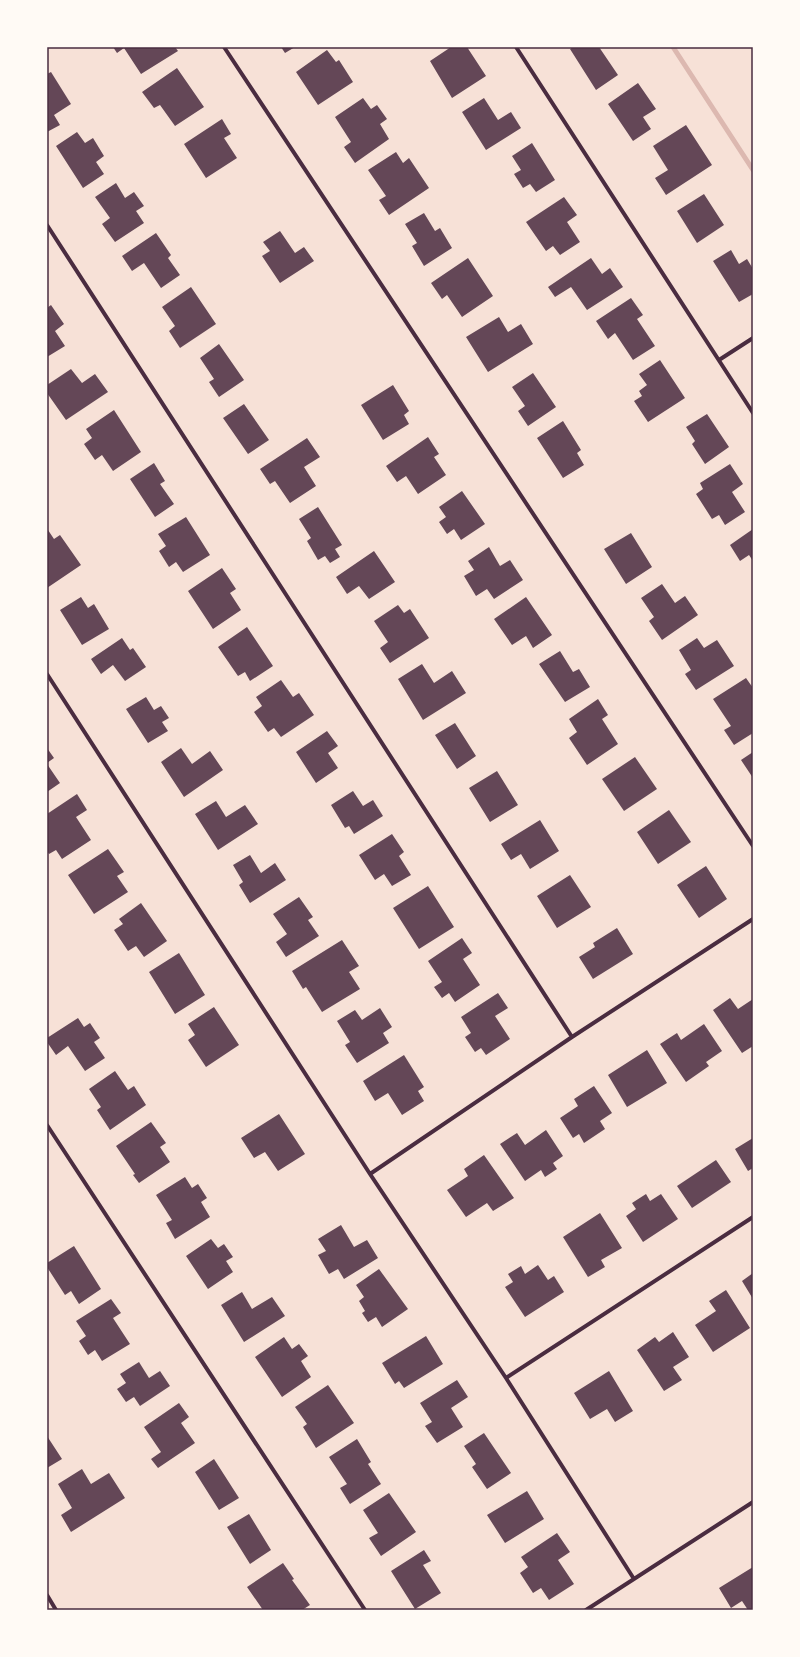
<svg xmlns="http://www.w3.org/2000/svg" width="800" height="1657" font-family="'Libre Baskerville',serif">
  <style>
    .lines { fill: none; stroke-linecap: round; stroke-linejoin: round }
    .stream { stroke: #dcb8b0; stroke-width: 5 }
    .building { fill: #644757 }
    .minor { stroke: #4a2c40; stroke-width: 4 }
    .neatline { fill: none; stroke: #4a2c40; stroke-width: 1.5 }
  </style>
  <rect width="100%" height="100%" fill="#f7e1d7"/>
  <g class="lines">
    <!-- stream -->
    <path class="stream" d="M673,47L753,170"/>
  </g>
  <!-- building -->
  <path class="building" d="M113,47H175L178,51L141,74L124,48L117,53Z
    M281,47H295L285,53Z
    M451,47H467L486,76L452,98L430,61Z
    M573,47H599L618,75L596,90L570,49Z
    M327,50L336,62L339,60L353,82L318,105L296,72Z
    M177,68L204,107L175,126L160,105L154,108L142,92Z
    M51,72L71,104L54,115L60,125L47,132V74Z
    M638,83L656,109L643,117L651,129L633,141L608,104Z
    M363,98L371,109L377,105L387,119L380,124L389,139L355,163L344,147L351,142L335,117Z
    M484,98L498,120L511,112L521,128L486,150L462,112Z
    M222,119L231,134L224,138L237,158L206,178L184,144Z
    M686,125L712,165L666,195L655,178L668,170L653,146Z
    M77,132L85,143L93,138L104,156L96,162L104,174L83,188L56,146Z
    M532,143L555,180L536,192L530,184L523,188L514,174L521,170L512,156Z
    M396,152L403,163L409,158L429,188L389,215L379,200L386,196L368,170Z
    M116,183L125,198L134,192L144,206L136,211L144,223L115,242L102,224L110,218L95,197Z
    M704,194L724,225L697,243L677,211Z
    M564,197L577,215L567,222L580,242L560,255L553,246L546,251L526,222Z
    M424,213L435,231L440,228L452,248L424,266L412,246L417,243L405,224Z
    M280,231L295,253L304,247L314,261L280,283L262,256L270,251L263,242Z
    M156,233L171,255L168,258L180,275L161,288L144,263L132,271L122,256Z
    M731,250L739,264L747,259L753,269V294L739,302L713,261Z
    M468,258L493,296L462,317L447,295L442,299L431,283Z
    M591,258L602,274L610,268L623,287L587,310L571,287L555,297L548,287Z
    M191,287L216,324L180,348L169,331L175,326L162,307Z
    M631,298L643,315L637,319L655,346L633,360L615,333L608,339L596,321Z
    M51,305L64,324L55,331L65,346L47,357V308Z
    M499,317L508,332L521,324L533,344L488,372L466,337Z
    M219,344L244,380L219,397L209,382L214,379L200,358Z
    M660,360L685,398L648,422L634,401L642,396L639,391L647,385L639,374Z
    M71,369L82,383L95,374L108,392L66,420L47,393V385Z
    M533,373L556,407L528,426L518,411L525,406L512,387Z
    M393,385L409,411L404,415L409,424L383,440L361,405Z
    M244,404L269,440L248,454L223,418Z
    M114,410L141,452L113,471L102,455L95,460L84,444L92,438L86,429Z
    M707,414L729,447L705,464L692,444L695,441L686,427Z
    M563,421L581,450L577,453L584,465L563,478L537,438Z
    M428,437L439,454L434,457L446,475L418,494L406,476L397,482L386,466Z
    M307,438L320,457L304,467L316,486L290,503L275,481L270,484L260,469Z
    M154,463L165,481L160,484L174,504L155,517L130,479Z
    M730,464L743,484L732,492L745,512L725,525L719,515L712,519L696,494L703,489L700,483Z
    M462,491L485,524L461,540L454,529L447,534L439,522L446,517L439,507Z
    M318,507L342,545L335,549L340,557L330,563L325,556L318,560L307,541L311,538L299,519Z
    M186,517L210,555L183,572L176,562L169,567L159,551L166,546L158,534Z
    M753,529V561L749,555L740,561L730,545Z
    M47,530H48L54,539L60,535L81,565L47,588Z
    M631,533L652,567L626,584L604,549Z
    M489,547L500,566L510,560L523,580L494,599L487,589L476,596L464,576L474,570L468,561Z
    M374,551L395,582L369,599L359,586L347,594L336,577Z
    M222,568L236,589L230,593L241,610L213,629L188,591Z
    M662,584L675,603L685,596L698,615L662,640L649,621L654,617L641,598Z
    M81,597L88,608L94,604L109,629L82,645L60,610Z
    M526,597L552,635L533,648L526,636L512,645L494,619Z
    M398,605L404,613L410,609L429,638L390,663L380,648L388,642L374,621Z
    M247,627L273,666L250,681L245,672L238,676L218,647Z
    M122,638L130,650L133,648L146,667L125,681L113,665L101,674L91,659Z
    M697,638L704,648L717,640L734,666L696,690L685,674L691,670L679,650Z
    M560,651L573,672L579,669L590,687L565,702L539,664Z
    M422,664L434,683L452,671L466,693L423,720L398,679Z
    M746,678L753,688V733L734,745L724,730L731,726L713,699Z
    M281,680L293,697L299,693L314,715L281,737L274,728L268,732L254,712L262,706L256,697Z
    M146,697L154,710L161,706L169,718L162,722L168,731L148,743L126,709Z
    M598,699L608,715L602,719L618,744L587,765L569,738L577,732L569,719Z
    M455,723L476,756L457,769L435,735Z
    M327,731L338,746L328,753L338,768L316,783L296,752Z
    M47,748L54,758L47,763Z
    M181,748L192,764L210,751L223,770L184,797L161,762Z
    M753,752V778L741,760Z
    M635,757L657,789L624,811L602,779Z
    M47,764L60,783L47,792Z
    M497,771L518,805L490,822L469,788Z
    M353,791L363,806L373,800L383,816L354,834L349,826L345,828L331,805Z
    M77,794L87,810L76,817L91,840L62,859L56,850L49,854L47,851V814Z
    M216,801L226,817L245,805L258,824L218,850L195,814Z
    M669,810L691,842L658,864L637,832Z
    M540,820L559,851L530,869L521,854L511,860L501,844Z
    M392,834L404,852L399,856L411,875L392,886L384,874L375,880L359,855Z
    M108,849L124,872L117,876L128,892L94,914L68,875Z
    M250,855L261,873L275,863L286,880L250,903L239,885L243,882L233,865Z
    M706,866L727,899L699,918L677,885Z
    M570,875L591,907L557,928L537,896Z
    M428,886L454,927L419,949L393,908Z
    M299,897L313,917L308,920L319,936L286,957L276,942L287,934L273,914Z
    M141,903L167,941L144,957L136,946L128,951L114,930L123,924L119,919Z
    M617,928L633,954L593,979L579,957L595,947L593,943Z
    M462,938L472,953L463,959L480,985L455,1002L449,993L442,998L434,987L442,982L428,961Z
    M342,940L359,966L349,972L360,989L322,1012L306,987L303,989L292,971Z
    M179,953L205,995L175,1014L149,972Z
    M498,993L508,1008L495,1016L510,1039L486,1055L481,1048L475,1052L465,1037L471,1033L461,1017Z
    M730,998L738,1009L753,999V1046L742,1053L713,1010Z
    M214,1007L239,1045L206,1067L188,1040L195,1035L188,1024Z
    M380,1008L392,1027L383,1033L389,1043L357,1063L345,1045L350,1042L337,1021L355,1010L362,1020Z
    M78,1018L84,1027L90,1023L100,1038L94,1042L105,1058L85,1071L68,1046L56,1055L47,1042V1038Z
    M704,1024L722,1051L706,1062L709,1066L686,1082L660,1044L677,1033L681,1040Z
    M647,1050L667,1083L627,1107L608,1075Z
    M404,1055L424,1087L418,1091L424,1101L402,1115L388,1093L375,1101L363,1081Z
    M115,1071L128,1090L134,1086L146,1105L110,1130L97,1110L101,1107L89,1089Z
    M594,1086L612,1113L600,1121L605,1129L584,1143L579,1134L573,1138L560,1118L578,1106L574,1099Z
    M279,1114L305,1154L278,1171L265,1152L254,1158L241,1138Z
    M151,1122L166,1143L160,1147L170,1162L139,1183L133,1175L135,1174L116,1146Z
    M546,1130L563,1156L553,1163L557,1169L545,1177L541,1170L525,1181L500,1144L517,1133L525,1145Z
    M753,1138V1168L748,1171L735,1149Z
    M484,1155L514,1198L493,1211L487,1203L466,1217L447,1190L468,1176L464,1169Z
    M716,1160L731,1182L692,1208L677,1186Z
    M185,1177L192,1188L198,1184L207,1198L201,1202L210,1217L175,1239L166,1223L172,1220L156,1195Z
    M646,1194L650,1201L661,1194L678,1219L643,1242L626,1216L636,1209L632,1203Z
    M600,1213L622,1248L601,1260L605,1267L588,1277L563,1237Z
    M341,1225L354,1247L367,1240L378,1258L344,1279L338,1269L329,1274L318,1255L326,1251L318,1239Z
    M211,1239L218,1248L224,1244L233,1257L226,1261L233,1272L208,1289L186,1256Z
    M74,1246L101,1289L79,1304L71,1291L65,1295L47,1267V1263Z
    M538,1265L548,1280L554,1276L564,1292L525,1317L505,1287L513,1282L508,1274L521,1266L525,1274Z
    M379,1269L408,1309L382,1327L376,1317L368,1322L362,1313L365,1311L359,1301L364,1297L356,1285Z
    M753,1273V1299L742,1281Z
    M726,1290L750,1328L713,1352L695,1325L716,1311L709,1301Z
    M242,1292L252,1309L272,1297L285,1316L244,1342L221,1305Z
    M111,1299L121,1313L113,1318L130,1344L102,1361L95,1350L88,1355L79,1341L86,1336L76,1321Z
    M673,1332L689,1357L673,1367L682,1380L664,1391L637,1350L655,1337L659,1342Z
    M426,1336L443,1364L404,1388L399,1381L395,1384L382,1363Z
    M284,1337L292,1349L299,1344L308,1356L301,1361L311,1377L282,1397L255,1357Z
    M139,1362L149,1378L160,1371L170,1386L140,1406L134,1397L126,1402L117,1389L126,1383L120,1374Z
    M609,1371L633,1411L615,1422L607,1409L590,1419L574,1393Z
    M457,1380L468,1397L451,1408L463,1427L437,1443L425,1426L432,1422L420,1403Z
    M328,1385L354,1423L316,1448L303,1427L307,1424L295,1407Z
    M179,1403L189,1417L181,1423L195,1443L158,1468L151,1459L161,1452L144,1427Z
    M484,1433L511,1473L487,1489L472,1467L476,1464L464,1446Z
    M47,1436L62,1459L47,1468Z
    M357,1439L371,1462L368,1464L381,1484L350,1504L340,1488L347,1484L329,1457Z
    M214,1459L239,1498L219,1510L195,1472Z
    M82,1469L91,1484L109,1473L125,1498L71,1532L61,1515L72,1508L58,1484Z
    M527,1491L544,1519L505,1543L487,1515Z
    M389,1493L416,1532L381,1556L369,1538L378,1533L363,1510Z
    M249,1514L271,1550L250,1564L227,1527Z
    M557,1533L570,1552L558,1560L574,1584L549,1600L541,1588L533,1593L520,1573L528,1567L521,1557Z
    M424,1550L431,1561L423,1565L441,1593L415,1609L391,1571Z
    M283,1563L294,1579L292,1580L310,1605L302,1610H263L247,1587Z
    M753,1567V1610H748L742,1601L731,1608L719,1588Z"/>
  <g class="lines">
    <!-- minor -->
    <path class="minor" d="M224,47L753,846
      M516,47L753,413
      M47,225L572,1037
      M719,360L753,338
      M47,674L370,1174L506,1378L634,1579
      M47,1125L365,1610
      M370,1174L572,1037L753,919
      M506,1378L753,1217
      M47,1595L56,1610
      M586,1610L753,1502"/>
  </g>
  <!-- border -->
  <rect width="800" height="1657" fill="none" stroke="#fffaf5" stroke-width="96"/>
  <rect x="48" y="48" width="704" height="1561" class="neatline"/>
</svg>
